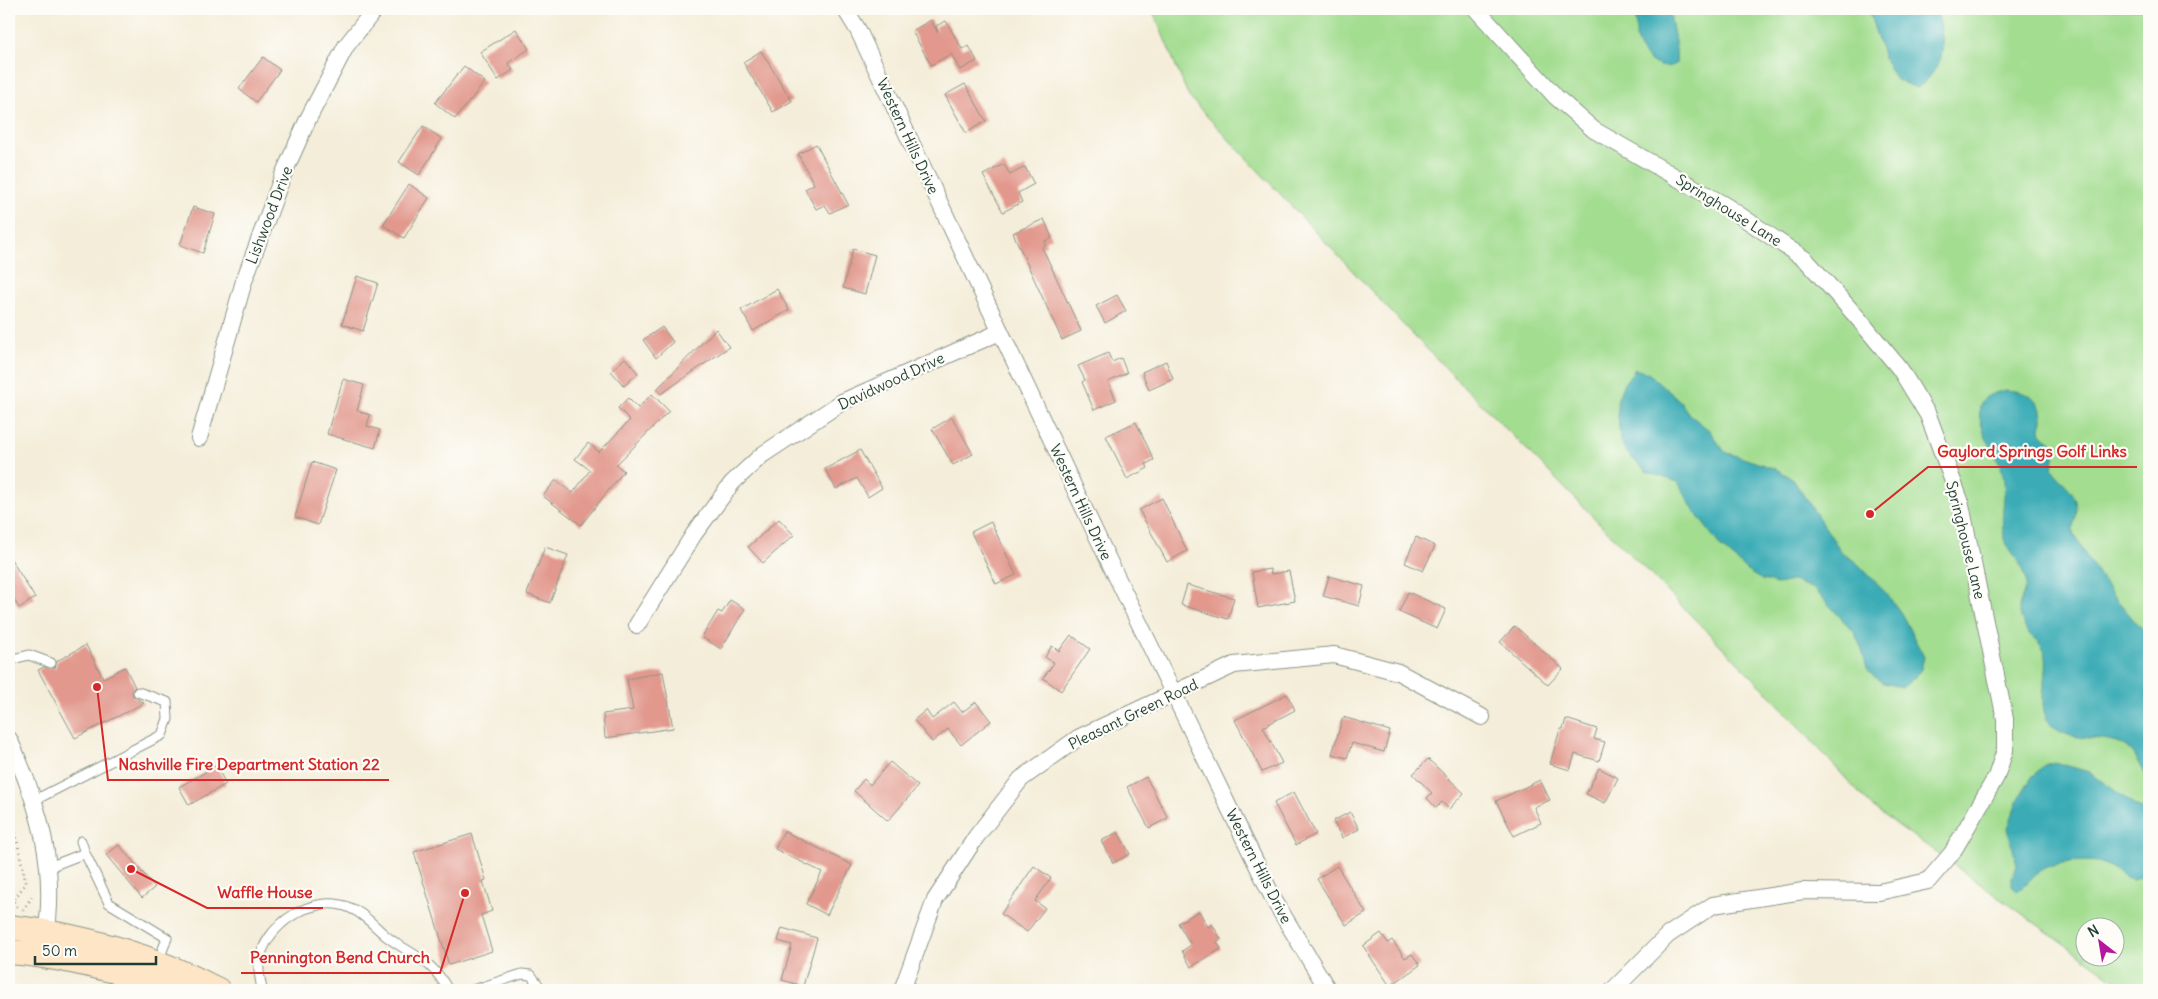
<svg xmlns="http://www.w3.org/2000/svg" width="2158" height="999" font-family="Delius,sans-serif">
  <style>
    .green { fill: #a3dd90; stroke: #618d62; fill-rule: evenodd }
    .water { fill: #3bacb6; stroke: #2d7475 }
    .building { fill: #e2988d }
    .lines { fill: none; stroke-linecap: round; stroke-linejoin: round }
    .lane-casing { stroke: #8a9586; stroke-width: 11 }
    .street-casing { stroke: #8a9586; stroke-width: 18 }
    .secondary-casing { stroke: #8a9586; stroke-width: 26 }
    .path { stroke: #8a9586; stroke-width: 3; stroke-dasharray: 1 4; stroke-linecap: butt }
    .lane { stroke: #fff; stroke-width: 9 }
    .street { stroke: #fff; stroke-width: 16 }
    .secondary { stroke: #fde5c5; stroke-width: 24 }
    .labels { text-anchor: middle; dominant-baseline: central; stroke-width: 4.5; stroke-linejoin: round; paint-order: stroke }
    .street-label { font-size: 15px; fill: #1f3d34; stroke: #fdfcf7 }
    .leader { fill: none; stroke: #d62828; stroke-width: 2 }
    .callout-dot { fill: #d62828; stroke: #fdfcf7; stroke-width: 2 }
    .callout-label { font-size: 16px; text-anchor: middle; font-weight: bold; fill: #d62828; stroke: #fdfcf7; stroke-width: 4.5; stroke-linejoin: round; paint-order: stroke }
  </style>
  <rect width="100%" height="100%" fill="#fdfcf7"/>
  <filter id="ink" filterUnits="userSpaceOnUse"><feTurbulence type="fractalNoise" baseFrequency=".02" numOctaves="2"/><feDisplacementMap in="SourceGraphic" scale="10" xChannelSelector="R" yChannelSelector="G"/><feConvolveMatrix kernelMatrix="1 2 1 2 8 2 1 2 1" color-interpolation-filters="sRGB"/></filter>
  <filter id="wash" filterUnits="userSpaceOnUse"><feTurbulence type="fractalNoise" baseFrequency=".0096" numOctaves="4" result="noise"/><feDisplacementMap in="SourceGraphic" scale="20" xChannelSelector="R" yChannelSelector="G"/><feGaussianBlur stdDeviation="1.12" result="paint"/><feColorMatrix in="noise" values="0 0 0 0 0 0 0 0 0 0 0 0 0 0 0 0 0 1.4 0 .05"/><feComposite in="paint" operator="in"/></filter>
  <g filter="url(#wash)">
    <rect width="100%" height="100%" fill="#f4edd9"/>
    <!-- green -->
    <path class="green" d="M1152,9H2149V990H2129L1871,806L1771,696L1411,333L1189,97ZM2086,926H2116V956H2086Z"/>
    <!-- water -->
    <path class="water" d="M1626,9H1670C1671,27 1678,45 1676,64C1660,73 1643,58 1637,42C1635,36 1637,26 1635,19Z
      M1868,9H1936C1940,20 1945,45 1941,57C1938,68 1926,83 1917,88L1896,80L1884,58Z
      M1635,369L1648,373L1679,400L1689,414L1709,430L1725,452L1776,469L1792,478L1843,554L1856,562L1886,593L1901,613L1924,657L1921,669L1915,677L1903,687L1883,683L1873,676L1867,669L1861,647L1854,632L1814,589L1793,581L1777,584L1762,580L1750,573L1721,547L1694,511L1678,482L1647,472L1628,454L1620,441L1617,401L1623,385Z
      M2005,390C2025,391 2043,397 2042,421C2041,425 2039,428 2041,433C2043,437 2049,440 2053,443L2055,453L2052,469C2070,492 2085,496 2072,529L2086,556L2113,595L2149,638V782C2143,770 2135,751 2123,745C2103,734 2076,743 2056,729C2032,712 2049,680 2046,657C2045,651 2041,645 2037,640C2028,637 2019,618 2019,608C2020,600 2026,591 2026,582C2026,566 2011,556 2006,542C1997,519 2009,493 2002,470C1995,451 1976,427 1980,406C1982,395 1996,393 2005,390Z
      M2055,762L2089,772L2149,815V872L2145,876L2132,880C2124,876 2108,865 2101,863C2089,859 2054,862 2043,869C2032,875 2028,885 2017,891L2012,885V877L2017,866L2008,828L2017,802L2032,777L2044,765Z"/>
    <g id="blocks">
      <!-- building -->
      <path class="building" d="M931,20L938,33L936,26L946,21L962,49L969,46L977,61L960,70L951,54L931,65L912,31Z
        M516,29L529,49L508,63L513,70L498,80L480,52Z
        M761,51L792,101L773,112L743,62Z
        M263,57L280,70L256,102L239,89Z
        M464,66L485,82L455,119L435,103Z
        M965,84L986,121L966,133L945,95Z
        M423,126L442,139L419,175L399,162Z
        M816,144L848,204L830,213L825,205L816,209L805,189L814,184L798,154Z
        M1004,164L1010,175L1025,167L1034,184L1018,193L1022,202L1003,212L983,175Z
        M409,184L429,198L404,238L383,225Z
        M193,207L215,214L203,253L180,245Z
        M1044,219L1052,238L1045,241L1046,245L1042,247L1081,331L1062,340L1013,233Z
        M853,249L875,255L865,294L843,288Z
        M357,276L378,283L363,331L342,324Z
        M777,289L789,310L753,331L741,310Z
        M1117,295L1126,311L1105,323L1096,306Z
        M662,327L673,342L656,358L643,340Z
        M716,329L729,347L661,394L657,389Z
        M1108,353L1112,362L1121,358L1127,373L1108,382L1116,400L1094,410L1082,382L1085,380L1078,366Z
        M625,358L638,373L624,386L611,371Z
        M1166,361L1173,379L1149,390L1142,372Z
        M343,379L364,385L357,411L370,415L367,426L380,430L375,448L327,434Z
        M652,394L669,411L616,465L624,471L581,525L543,496L556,480L573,493L590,470L575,459L588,443L599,452L630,420L618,408L628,398L638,408Z
        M952,417L973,454L953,465L932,429Z
        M1136,422L1154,460L1146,464L1148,468L1127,479L1106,436Z
        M860,450L882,488L868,497L857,478L836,489L825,469Z
        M312,462L336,470L318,525L295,517Z
        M1162,498L1187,551L1167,562L1139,510Z
        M779,519L794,535L763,563L748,547Z
        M991,522L1016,575L996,584L971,532Z
        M1416,537L1435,546L1423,571L1405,563Z
        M545,547L568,555L550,603L527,594Z
        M9,556L35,598L19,608L9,591Z
        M1270,569L1271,574L1289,571L1295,601L1258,608L1252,572Z
        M1329,576L1364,586L1359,606L1323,596Z
        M1187,585L1234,598L1228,619L1181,605Z
        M1408,592L1446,609L1437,629L1399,612Z
        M730,600L745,609L721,649L702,637L718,611L722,613Z
        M1515,626L1563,669L1548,685L1500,642Z
        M1071,635L1090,649L1061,691L1043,678L1054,663L1045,657L1052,646L1059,651Z
        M86,645L103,678L125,667L135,687L132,690L133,696L144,703L75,738L38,670L44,667L55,668L57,661Z
        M663,672L673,728L605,738L603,714L633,710L627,679Z
        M1287,694L1295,710L1263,727L1282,763L1262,772L1235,720Z
        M954,702L962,712L976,702L991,721L961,745L948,729L932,742L914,720L926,710L932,719Z
        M1343,717L1390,731L1384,752L1352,743L1347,758L1332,754Z
        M1566,719L1597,729L1594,739L1605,742L1599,761L1575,754L1570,770L1550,764L1560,729H1563Z
        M1428,759L1464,793L1449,809L1442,802L1436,808L1427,798L1432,793L1413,774Z
        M890,762L918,786L888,821L854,791L864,779L870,785Z
        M216,766L226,784L189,805L179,787Z
        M1599,768L1618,778L1605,803L1586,794Z
        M1146,777L1168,818L1149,828L1127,787Z
        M1540,780L1550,800L1534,807L1541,823L1514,836L1496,801Z
        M1294,792L1316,834L1296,845L1274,803Z
        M1350,812L1359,829L1342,838L1333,821Z
        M784,831L852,865L827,915L806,904L822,872L775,849Z
        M1118,832L1130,854L1113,863L1101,841Z
        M472,834L486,880L483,881L492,911L481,915L492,951L449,965L414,852Z
        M119,845L155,887L142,898L106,855Z
        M1034,866L1051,878L1035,901L1045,908L1027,932L1001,914Z
        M1337,866L1366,913L1346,925L1317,879Z
        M1199,911L1208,927L1212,924L1221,939L1217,942L1221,949L1191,967L1182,951L1191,945L1178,923Z
        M782,928L817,938L803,986L782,980L792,945L778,941Z
        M1381,933L1388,943L1392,940L1405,958L1412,954L1420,965L1390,986L1363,946Z"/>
    </g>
  </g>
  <g filter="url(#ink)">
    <use href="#blocks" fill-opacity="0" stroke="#8a9586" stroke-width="1"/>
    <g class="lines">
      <defs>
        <path id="lane" d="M9,660L29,655L51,663
          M35,800L162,735L168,719L167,702L138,692
          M81,841L85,853
          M49,867L85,853L109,903L167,938L158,962
          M262,990C261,982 258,972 259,964C263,925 314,892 350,908C364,913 375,927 386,936C412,956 431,958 448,990
          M473,990L522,974L531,975L542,990"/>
        <path id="street" d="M845,9L858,30L1106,555L1275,902L1328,990
          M1476,9L1556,97L1594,130L1726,206L1806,260L1857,317L1900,369L1928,415L1960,500L2005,719V750L1996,777L1952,853L1928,881L1879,892L1803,891L1713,905L1668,935L1613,990
          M199,438L244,281L283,175L308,119L346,46L375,9
          M637,625L694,534L732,483L762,455L842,402L1000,332
          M9,739C40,806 58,868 45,942
          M902,990L935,900L976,837L1021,779L1078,738L1234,665L1334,655L1398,672L1482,717"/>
        <path id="secondary" d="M9,927C82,935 153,956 218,990
          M9,952C65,956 120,973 176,986L184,990"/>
      </defs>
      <!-- lane casing -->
      <use href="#lane" class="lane-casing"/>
      <!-- street casing -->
      <use href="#street" class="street-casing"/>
      <!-- secondary casing -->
      <use href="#secondary" class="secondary-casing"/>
      <!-- path -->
      <path class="path" d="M9,803L26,883L13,901
        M9,902L13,901L19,909
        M23,910L32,897"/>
      <!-- lane -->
      <use href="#lane" class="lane"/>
      <!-- street -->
      <use href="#street" class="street"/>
      <!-- secondary -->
      <use href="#secondary" class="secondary"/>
    </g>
  </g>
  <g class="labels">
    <!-- street labels -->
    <g class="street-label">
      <text transform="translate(908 136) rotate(65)">Western Hills Drive</text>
      <text transform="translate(1729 210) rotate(32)">Springhouse Lane</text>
      <text transform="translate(269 215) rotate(-69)">Lishwood Drive</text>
      <text transform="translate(891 381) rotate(-25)">Davidwood Drive</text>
      <text transform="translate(1081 502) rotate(65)">Western Hills Drive</text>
      <text transform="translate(1966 540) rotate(76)">Springhouse Lane</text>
      <text transform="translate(1133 714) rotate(-26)">Pleasant Green Road</text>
      <text transform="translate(1259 866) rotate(63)">Western Hills Drive</text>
    </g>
  </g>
  <!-- callouts -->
  <path class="leader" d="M1870 514L1928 467H2137M97 687L108 780H389M131 869L207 908H323M465 893L440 973H241"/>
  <g class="callout-dot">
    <circle cx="1870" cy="514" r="5"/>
    <circle cx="97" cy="687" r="5"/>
    <circle cx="131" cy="869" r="5"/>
    <circle cx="465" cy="893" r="5"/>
  </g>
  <g class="callout-label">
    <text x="2032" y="457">Gaylord Springs Golf Links</text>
    <text x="249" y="770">Nashville Fire Department Station 22</text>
    <text x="265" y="898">Waffle House</text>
    <text x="340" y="963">Pennington Bend Church</text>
  </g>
  <!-- margin -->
  <rect width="2158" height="999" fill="none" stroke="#fdfcf7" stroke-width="30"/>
  <!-- north arrow -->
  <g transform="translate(2100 942) rotate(329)"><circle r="24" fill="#fdfcf7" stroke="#a4b0a9"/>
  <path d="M0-4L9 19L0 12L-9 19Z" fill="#b5179e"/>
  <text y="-8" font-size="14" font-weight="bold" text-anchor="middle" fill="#1f3d34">N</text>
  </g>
  <!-- scale -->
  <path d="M35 956v8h121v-8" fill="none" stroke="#1f3d34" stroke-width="2.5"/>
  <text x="42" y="956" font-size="15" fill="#1f3d34" stroke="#fdfcf7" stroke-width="4" paint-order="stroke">50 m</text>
</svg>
